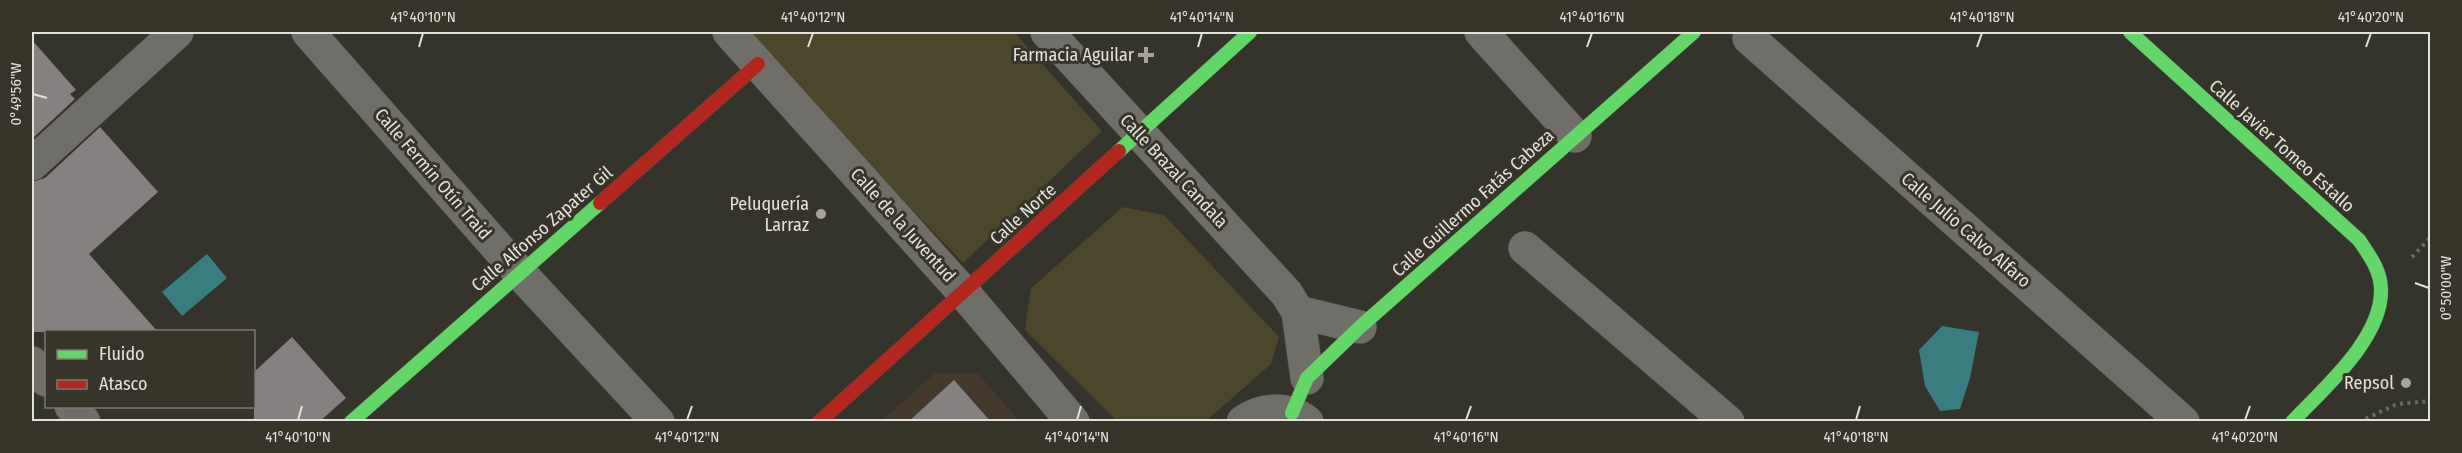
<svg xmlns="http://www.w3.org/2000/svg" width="2462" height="453" font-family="'Fira Sans Condensed',sans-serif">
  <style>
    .education { fill: #45382c }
    .green { fill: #4c472a }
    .water { fill: #397d81 }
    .building { fill: #848180 }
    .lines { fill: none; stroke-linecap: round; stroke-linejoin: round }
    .street-casing { stroke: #504f49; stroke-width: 34 }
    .fast-casing { stroke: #504f49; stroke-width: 15 }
    .jam-casing { stroke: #504f49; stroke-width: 15 }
    .path { stroke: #6a6a65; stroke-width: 4; stroke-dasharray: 3 4.5; stroke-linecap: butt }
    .street { stroke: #6f6e68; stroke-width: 33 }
    .fast { stroke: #63d668; stroke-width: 14 }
    .jam { stroke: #b3261e; stroke-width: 14 }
    .ticks { fill: none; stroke: #e3e2da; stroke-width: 2 }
    .poi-dot { fill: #a6a59d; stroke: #373529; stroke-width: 2 }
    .labels { text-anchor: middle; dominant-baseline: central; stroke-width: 6; stroke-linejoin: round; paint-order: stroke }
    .poi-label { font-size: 18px; fill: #e3e2da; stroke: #373529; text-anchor: end }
    .street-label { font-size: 18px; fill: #e3e2da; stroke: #373529 }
    .neatline { fill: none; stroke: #e3e2da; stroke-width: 2 }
    .ticks-label { font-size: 15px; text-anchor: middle; fill: #e3e2da }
  </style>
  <rect width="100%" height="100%" fill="#34332c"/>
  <!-- education -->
  <path class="education" d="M935,373L978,374L1020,421L880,422Z"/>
  <!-- green -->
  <path class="green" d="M743,32H1014L1102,131L963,263Z
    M1123,207L1164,215L1279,337L1271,364L1206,421H1117L1025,330L1031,288Z"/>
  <!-- water -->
  <path class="water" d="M207,254L227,278L182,316L162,292Z
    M1942,326L1979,332L1970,378L1960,409L1940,411L1925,386L1919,350Z"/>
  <!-- building -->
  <path class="building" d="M32,40L76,90L70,94L75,99L32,139Z
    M100,127L158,192L89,254L158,332H32V182L45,178Z
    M292,337L346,398L319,422H254V372Z
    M954,380L991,422H908Z"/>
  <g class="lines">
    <defs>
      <path id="street" d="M308,32L519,272L658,422
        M729,32L963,292L1073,422
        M1047,32L1287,294L1298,312L1307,378
        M1481,32L1575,136
        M1749,38L2183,422
        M32,164L177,32
        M1525,248L1728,422
        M1298,312L1360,327
        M32,363L46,380
        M71,406L84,422
        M1243,422C1262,408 1288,407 1307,422"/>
      <path id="fast" d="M2130,32L2359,240C2369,255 2381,270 2381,290C2382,339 2323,389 2292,422
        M1119,151L1250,32
        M1292,413L1307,378L1360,327L1694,32
        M351,422L600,203"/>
      <path id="jam" d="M600,203L758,64
        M819,422L1119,151"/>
    </defs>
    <!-- street casing -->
    <use href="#street" class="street-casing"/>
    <!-- fast casing -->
    <use href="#fast" class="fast-casing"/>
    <!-- jam casing -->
    <use href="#jam" class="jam-casing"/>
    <!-- path -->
    <path class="path" d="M2412,257L2430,238
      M2359,422L2397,404L2430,401"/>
    <!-- street -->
    <use href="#street" class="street"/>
    <!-- fast -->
    <use href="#fast" class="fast"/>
    <!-- jam -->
    <use href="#jam" class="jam"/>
  </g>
  <!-- ticks -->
  <path class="ticks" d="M419,47L423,33M808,47L813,33M1198,47L1202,33M1587,47L1592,33M1977,47L1982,33M2366,47L2371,33M33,94L47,98M2415,283L2429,288M298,420L302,406M687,420L692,406M1077,420L1081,406M1466,420L1471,406M1856,420L1860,406M2245,420L2250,406"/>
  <!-- markers -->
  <g class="poi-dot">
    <path d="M1143 46h6v6h6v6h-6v6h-6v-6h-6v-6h6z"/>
    <circle cx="821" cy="214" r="6"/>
    <circle cx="2406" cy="383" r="6"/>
  </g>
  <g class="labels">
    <!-- poi labels -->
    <g class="poi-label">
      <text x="1134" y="55">Farmacia Aguilar</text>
      <text x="809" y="204">Peluquería<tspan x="809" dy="21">Larraz</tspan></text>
      <text x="2394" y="383">Repsol</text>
    </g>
    <!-- street labels -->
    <g class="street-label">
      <text transform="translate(2282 146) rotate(42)">Calle Javier Tomeo Estallo</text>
      <text transform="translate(1174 171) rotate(47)">Calle Brazal Candala</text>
      <text transform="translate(433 174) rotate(49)">Calle Fermín Otín Traid</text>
      <text transform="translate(1473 203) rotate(-42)">Calle Guillermo Fatás Cabeza</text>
      <text transform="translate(1023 214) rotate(-42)">Calle Norte</text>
      <text transform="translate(903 225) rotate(48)">Calle de la Juventud</text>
      <text transform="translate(542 229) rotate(-41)">Calle Alfonso Zapater Gil</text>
      <text transform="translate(1966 230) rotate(41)">Calle Julio Calvo Alfaro</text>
    </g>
  </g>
  <!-- border -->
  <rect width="2462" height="453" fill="none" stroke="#373529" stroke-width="66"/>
  <!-- legend -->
  <rect x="45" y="330" width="210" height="78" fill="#373529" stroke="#7c7a70" stroke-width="1.5"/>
  <rect x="57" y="350" width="30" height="9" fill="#63d668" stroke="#7c7a70" stroke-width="1.5"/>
  <text x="99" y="360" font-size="18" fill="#e3e2da">Fluido</text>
  <rect x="57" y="380" width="30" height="9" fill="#b3261e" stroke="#7c7a70" stroke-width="1.5"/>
  <text x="99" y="390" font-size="18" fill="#e3e2da">Atasco</text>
  <rect x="33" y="33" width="2396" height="387" class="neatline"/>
  <g class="ticks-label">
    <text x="423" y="22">41°40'10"N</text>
    <text x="813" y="22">41°40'12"N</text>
    <text x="1202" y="22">41°40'14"N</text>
    <text x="1592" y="22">41°40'16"N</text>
    <text x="1982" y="22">41°40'18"N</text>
    <text x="2371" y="22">41°40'20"N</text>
    <text transform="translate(16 94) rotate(-90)" y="5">0°49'56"W</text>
    <text transform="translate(2446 288) rotate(-90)" y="5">0°50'00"W</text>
    <text x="298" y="442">41°40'10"N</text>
    <text x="687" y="442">41°40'12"N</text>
    <text x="1077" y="442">41°40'14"N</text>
    <text x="1466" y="442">41°40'16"N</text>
    <text x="1856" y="442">41°40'18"N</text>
    <text x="2245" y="442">41°40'20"N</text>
  </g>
</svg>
